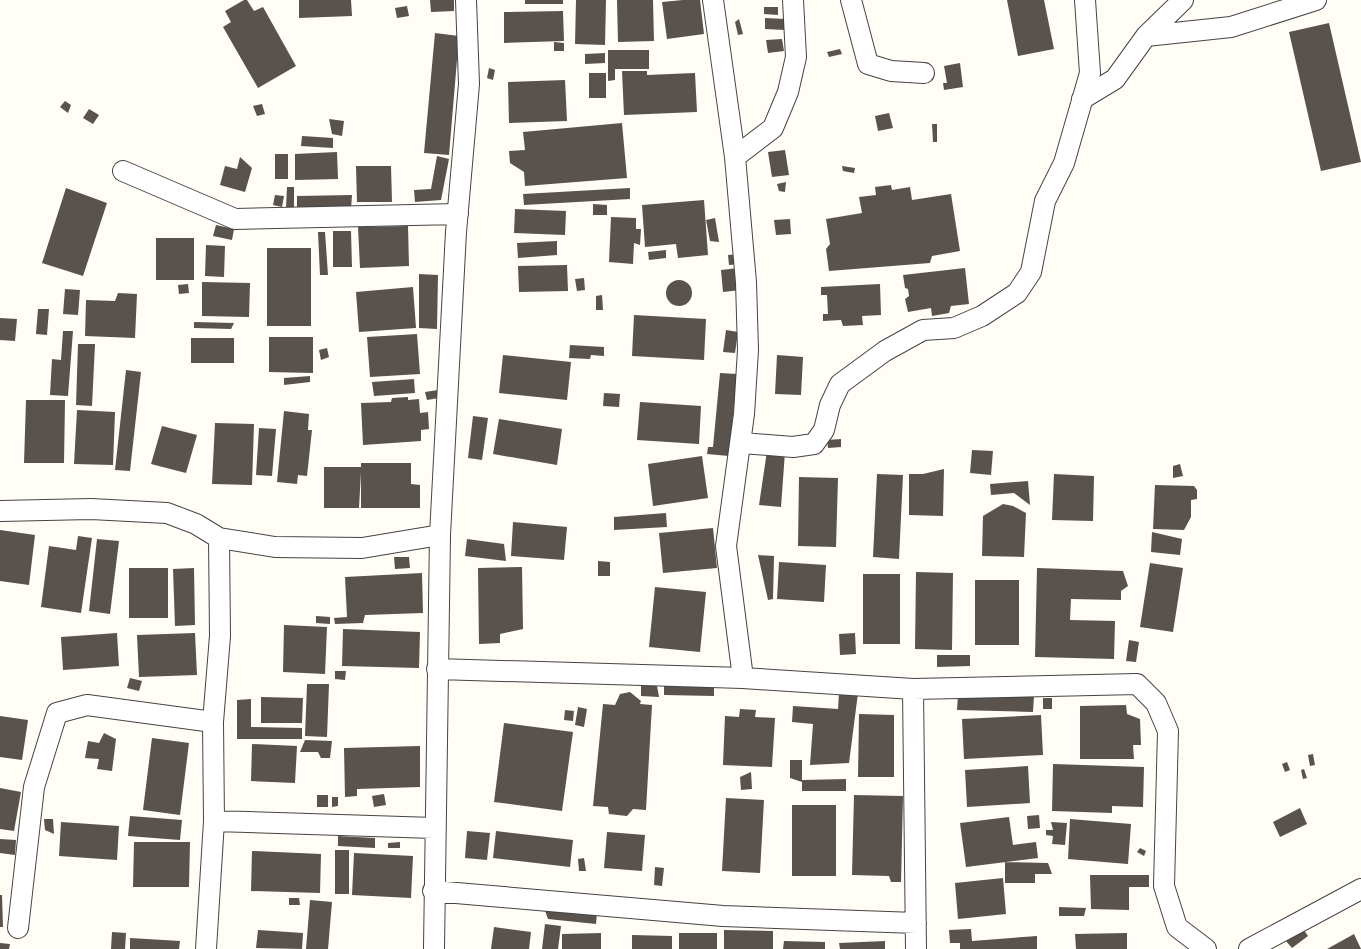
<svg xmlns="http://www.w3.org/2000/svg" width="1361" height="949" font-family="'IBM Plex Serif',serif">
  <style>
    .building { fill: #5a524d }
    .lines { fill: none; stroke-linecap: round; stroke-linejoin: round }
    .street-casing { stroke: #444; stroke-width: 22 }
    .street { stroke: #fff; stroke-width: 20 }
  </style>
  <rect width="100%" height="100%" fill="#fffdf5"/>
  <!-- building -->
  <path class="building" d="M244,0H247L254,11L263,7L296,66L258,88L223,27L231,22L225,11Z
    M299,0H351L352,16L299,18Z
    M430,0H454V11L431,12Z
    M525,0H563V4H525Z
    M576,0H606L605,45L575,44Z
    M617,0H653L654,41L618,42Z
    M683,0H700L704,34L667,39L662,2Z
    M1007,0H1044L1054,49L1018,56Z
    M407,6L409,16L397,18L395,8Z
    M764,7H778V15L764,14Z
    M563,11L564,41L504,43V12Z
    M765,18L786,19L785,30L765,29Z
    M739,19L743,34L738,35L735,22Z
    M1329,23L1361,162L1321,171L1289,32Z
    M435,33L459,36L449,155L424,153Z
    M782,39L784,51L768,53L766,40Z
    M554,42L564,43V51H554Z
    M840,49L842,54L829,57L827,52Z
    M608,50H649V69H615V80L608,81Z
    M605,53V63L585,64V54Z
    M960,63L963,87L944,90L943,83H947L944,66Z
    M489,68L495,70L493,80L487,78Z
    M622,71H647V75L695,73L697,112L624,115Z
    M589,73H606V98H589Z
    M565,80L567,121L509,123L508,82Z
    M65,101L71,105L68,113L60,107Z
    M262,104L265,114L257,116L253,106Z
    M89,109L99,115L93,124L83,118Z
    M889,113L893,128L878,131L875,116Z
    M329,119L344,121L342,136L332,134Z
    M622,123L627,178L525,186L524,172L510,163L509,151L525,150L523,132Z
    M932,124H937V142H933Z
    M302,136L333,138V148L301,146Z
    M785,150L789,175L772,177L768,152Z
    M337,152L338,179L295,180V154Z
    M275,154H288V179H275Z
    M437,156L449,159L441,200L415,202L414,190L431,189Z
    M240,157L252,168L245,192L220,185L225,166L237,169Z
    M356,166H391L392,202H357Z
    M842,166L855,168L854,173L843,171Z
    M786,182L785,192L779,191L777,184Z
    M891,185L892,190L910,187L912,200L951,194L960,251L932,256L930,263L829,271L826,249L830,244L826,219L862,213L859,197L876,195L875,187Z
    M287,187H294V208H286Z
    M66,188L107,203L83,276L42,263Z
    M630,188V199L524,205L523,194Z
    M275,195L284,196L282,207L273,205Z
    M352,195L351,209H297V196Z
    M704,200L708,255L678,258L676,244L645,247L642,205Z
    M593,204L607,205V215H593Z
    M515,209L566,211L565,235L514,233Z
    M611,217L636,218V229H641L640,245L634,243L633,264L609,262Z
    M715,218L719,242L710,241L706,220Z
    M790,219L791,234L776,235L774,220Z
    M216,225L234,229L232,240L213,236Z
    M408,226L409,266L360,268L358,227Z
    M333,231H351L352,267H333Z
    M318,232H325L328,275H320Z
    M156,238H194V280H156Z
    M557,241V255L518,258L517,243Z
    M206,245L225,246L224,277L205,276Z
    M267,248H311V326H267Z
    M666,250V258L649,260L648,252Z
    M739,254L741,264L729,265L728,255Z
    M567,265L568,291L519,292L518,266Z
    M738,268L741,290L723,292L721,270Z
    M965,268L969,304L951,306L949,313L932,316L931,308L908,312L905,299L909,296L908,289L905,288L903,275Z
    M419,274L438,275L437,329L419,328Z
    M584,278L585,290L577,291L575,279Z
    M666 293a13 13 0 1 1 26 0a13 13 0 1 1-26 0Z
    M202,282L250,283L249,317L202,316Z
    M188,284L189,293L179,294L178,285Z
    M880,284L881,315L862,316L863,325L843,326L841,320L823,321V314H828L827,295H821V287Z
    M413,287L416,328L359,332L356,292Z
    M65,289L80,290L78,315L63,314Z
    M118,293L137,294L135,338L85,336L86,300L115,301Z
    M602,295L603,310H596V296Z
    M38,309H49L47,335L36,334Z
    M634,315L706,319L704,360L632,356Z
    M0,318L17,319L15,341L0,340Z
    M194,322L234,323L231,329L194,328Z
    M726,330L738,332L735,353L723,352Z
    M63,331H73L68,396L50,395L52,359L61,360Z
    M417,334L420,374L370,377L367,337Z
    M269,337H313V373L269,372Z
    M191,338H234V363H191Z
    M78,344H95L92,406L76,405Z
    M570,345L604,347V356L591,355L590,359L569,358Z
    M327,348L329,357L321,360L319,350Z
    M503,355L571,362L567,400L499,393Z
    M777,355L803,357L801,395L775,394Z
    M126,370L141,372L130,471L115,470Z
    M720,373L737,374L729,456L707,454L708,447H713Z
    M310,376V382L284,385V378Z
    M414,379L415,393L374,396L372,382Z
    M438,390L439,398L427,400L425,392Z
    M604,393L620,394L619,407L603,406Z
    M408,397V400L419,399L420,413L428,412L429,429L421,430V441L363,445L361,403L391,402L392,398Z
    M26,400H65L64,463H24Z
    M640,402L701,406L699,444L637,440Z
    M77,410L115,412L113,465L74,464Z
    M284,411L309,414L308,430H312L307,476L298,475L297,484L277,482Z
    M473,416L488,418L482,460L468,458Z
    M499,419L562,429L557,465L493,454Z
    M215,423L254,424L252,485L212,484Z
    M162,426L197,435L186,473L151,464Z
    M259,428L276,429L272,476L256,475Z
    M841,439V447L828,448L827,440Z
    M972,450L993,451L991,475L970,473Z
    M767,451L785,452L781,507L759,505Z
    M702,456L708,498L653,506L648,464Z
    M361,463H411V484L420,485V508H361V472L359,508H324V467H361Z
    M1180,464L1183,476L1173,478V466Z
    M944,469L943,516L909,515V474H923Z
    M877,474L903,475L899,559L873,557Z
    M1054,474L1094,476L1093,521L1052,520Z
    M799,477L838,478L836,547L798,546Z
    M1028,481L1030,505L1014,493L991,495L990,484Z
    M1155,485L1194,486L1197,490V499L1191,500V517L1184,530L1153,529Z
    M1003,504L1013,506L1026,513L1024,557L982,556L983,516Z
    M666,513L667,527L614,530V517Z
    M513,522L567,527L564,560L511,556Z
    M713,528L717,568L663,573L659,533Z
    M0,530L35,535L29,585L0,581Z
    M1152,532L1182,539L1180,555L1151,552Z
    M78,536L92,538L81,613L41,607L49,546L76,550Z
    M97,539L119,541L110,614L89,611Z
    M467,539L504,544L506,561L465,556Z
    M758,555L774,556L773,599L768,600Z
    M394,557H409L410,568L395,569Z
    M598,561L610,562V576H598Z
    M779,562L826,565L824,602L777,599Z
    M1150,563L1183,568L1173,632L1140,627Z
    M522,567L523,629L500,634V643L479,644L478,568Z
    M129,568H168V618H129Z
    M194,568L195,625L175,626L173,569Z
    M1037,568L1123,571L1128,586L1121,591V600L1071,599L1070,620L1115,621L1114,659L1035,657Z
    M916,572L953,573L952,650L915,649Z
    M422,573L423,613L365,615L363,623L335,624L334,618L347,617L345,577Z
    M863,574H900V644H863Z
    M975,580H1019V645H975Z
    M655,587L706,592L700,652L649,647Z
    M316,616L330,617V624L316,623Z
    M284,625L327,627L325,674L283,672Z
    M343,629L420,632L419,668L342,666Z
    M117,633L119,666L63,670L61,637Z
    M195,633L197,675L139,677L137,635Z
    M855,633L856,654L840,655L839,634Z
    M1129,640L1139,642L1136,662L1126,661Z
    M937,655H970V666L937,667Z
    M335,671H346L345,680L335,679Z
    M130,678L142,681L139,691L127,688Z
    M307,684H329L327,737L305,736Z
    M664,684L714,685V696L664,695Z
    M641,685L657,686L659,697L641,696Z
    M630,692L641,701L640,704L652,705L646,810L633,809L627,816L609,814L608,807L593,806L603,704L615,705L620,694Z
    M839,692L858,693L849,763L810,765L813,724L792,722L793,706L838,709Z
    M958,694L1034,696L1033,712L957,710Z
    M261,697L303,698L302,723H261Z
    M1043,698H1052V709H1043Z
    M251,699V727L302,728V739H237V700Z
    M1126,705L1127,714L1140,719L1141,745H1133L1134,759H1080V706Z
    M578,707L587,709L584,727L575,725Z
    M740,709L756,710L755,717L775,718L772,767L723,765L725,716L739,717Z
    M565,710L574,711L573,721L564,720Z
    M859,714L894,715V777H858Z
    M1041,715L1043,755L964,759L962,719Z
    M0,716L28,720L22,760L0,757Z
    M504,723L573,732L562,811L494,802Z
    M104,733L116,739L112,771L97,769L99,759L85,758L88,741L99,743Z
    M152,738L189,743L180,815L143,810Z
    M305,740L332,741L330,758H321L318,752H300Z
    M252,744L297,746L295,783L251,781Z
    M420,746V787L357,789V796L345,797L344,748Z
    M1313,754L1315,765L1310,766L1308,755Z
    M790,760H802V780L846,779V791H802V782L790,778Z
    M1287,762L1290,770L1285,772L1282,764Z
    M1053,764L1144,767L1143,807L1112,806V813L1052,811Z
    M1028,766L1030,803L967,807L965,770Z
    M1304,769L1307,778L1303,779L1301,770Z
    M751,772L752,789L741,790L740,777Z
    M0,788L21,792L14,831L0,829Z
    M384,794L386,805L374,807L372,796Z
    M317,795H328V807H317Z
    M854,795L903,796L901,882H891L889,876L852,875Z
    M332,797H338V806L332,807Z
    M726,798L764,800L760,873L722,871Z
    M792,805H836V876H792Z
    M1300,808L1307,824L1280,837L1273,822Z
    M1039,815L1040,828L1028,829L1027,816Z
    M130,816L182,820L180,840L128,836Z
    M1009,817L1013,845L1036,842L1038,858L966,867L960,823Z
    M44,819H53L54,834L45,830Z
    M1070,819L1131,824L1128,864L1068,859Z
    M61,822L119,826L117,860L59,856Z
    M1051,822L1067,823L1065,845L1052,844L1053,836L1046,835V830H1053Z
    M467,831L490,833L487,860L465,858Z
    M496,831L573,840L570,867L493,858Z
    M607,832L645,835L642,871L604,868Z
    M338,836L375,838V848L338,846Z
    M0,839L16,840L15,855L0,853Z
    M134,842H190L189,887H133Z
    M400,842V848H388V843Z
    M1140,848L1146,851L1144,856L1137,852Z
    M335,850H349V894H335Z
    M252,851L321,854L320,893L251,891Z
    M354,853L413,856L411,898L352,895Z
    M584,858L586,871H579L578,859Z
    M1005,862L1048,863L1052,874H1035V883H1005Z
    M655,867L664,868L662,886L654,885Z
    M1090,875H1149V887H1129V910L1091,909Z
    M1003,878L1006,914L958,919L955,883Z
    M0,895H2L3,927H0Z
    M289,898H299L300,905H289Z
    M310,900L332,902L328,949H306Z
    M1059,907L1086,908L1084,916H1059Z
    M544,908L597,913L596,924L548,919Z
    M545,924L561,926L558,949H542Z
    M494,927L531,932L529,949H491Z
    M1302,927L1308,936L1292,948L1285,940Z
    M971,929L972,941L1037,936V949H960V943H950L949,930Z
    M258,930L303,933L302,949L256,948Z
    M724,930L773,931V949H724Z
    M112,932L126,933L125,949H111Z
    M601,933V949H562V934Z
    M679,933H717V949H679Z
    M1127,933V949H1076L1075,934Z
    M1354,934L1361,949H1327Z
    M632,935L672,936V949H632Z
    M130,938L180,941L179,949H130Z
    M784,941L825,942V949H783Z
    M885,941V949H840L839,943Z
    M0,943L10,944L9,949H0Z"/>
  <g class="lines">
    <defs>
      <path id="street" d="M713,0L735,157L746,282L748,350L744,414L726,546L743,678
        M851,0L868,64L891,71L924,73
        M1146,36L1231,27L1316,0
        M1082,99L1115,79L1146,36L1183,0
        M735,157L773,128L788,92L796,57L793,0
        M123,171L235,219L458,214
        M742,443L793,447L814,444L824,430L830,405L840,384L885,351L923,330L954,328L982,316L1017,293L1031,272L1045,201L1064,163L1090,73L1085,0
        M0,511L91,509L167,513L196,524L219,538L275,547L362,548L440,535
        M437,669L743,678L913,689L1137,684L1156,703L1168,731L1164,886L1177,927L1206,949
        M913,689L916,949
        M214,821L434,828
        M433,891L723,916L916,923
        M18,928L34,787L57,713L87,705L213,722
        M206,949L214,821L213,722L220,636L219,538
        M434,949L440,535L456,232L469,84L466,0
        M1249,949L1361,889"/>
    </defs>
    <!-- street casing -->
    <use href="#street" class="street-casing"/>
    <!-- street -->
    <use href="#street" class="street"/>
  </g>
</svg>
